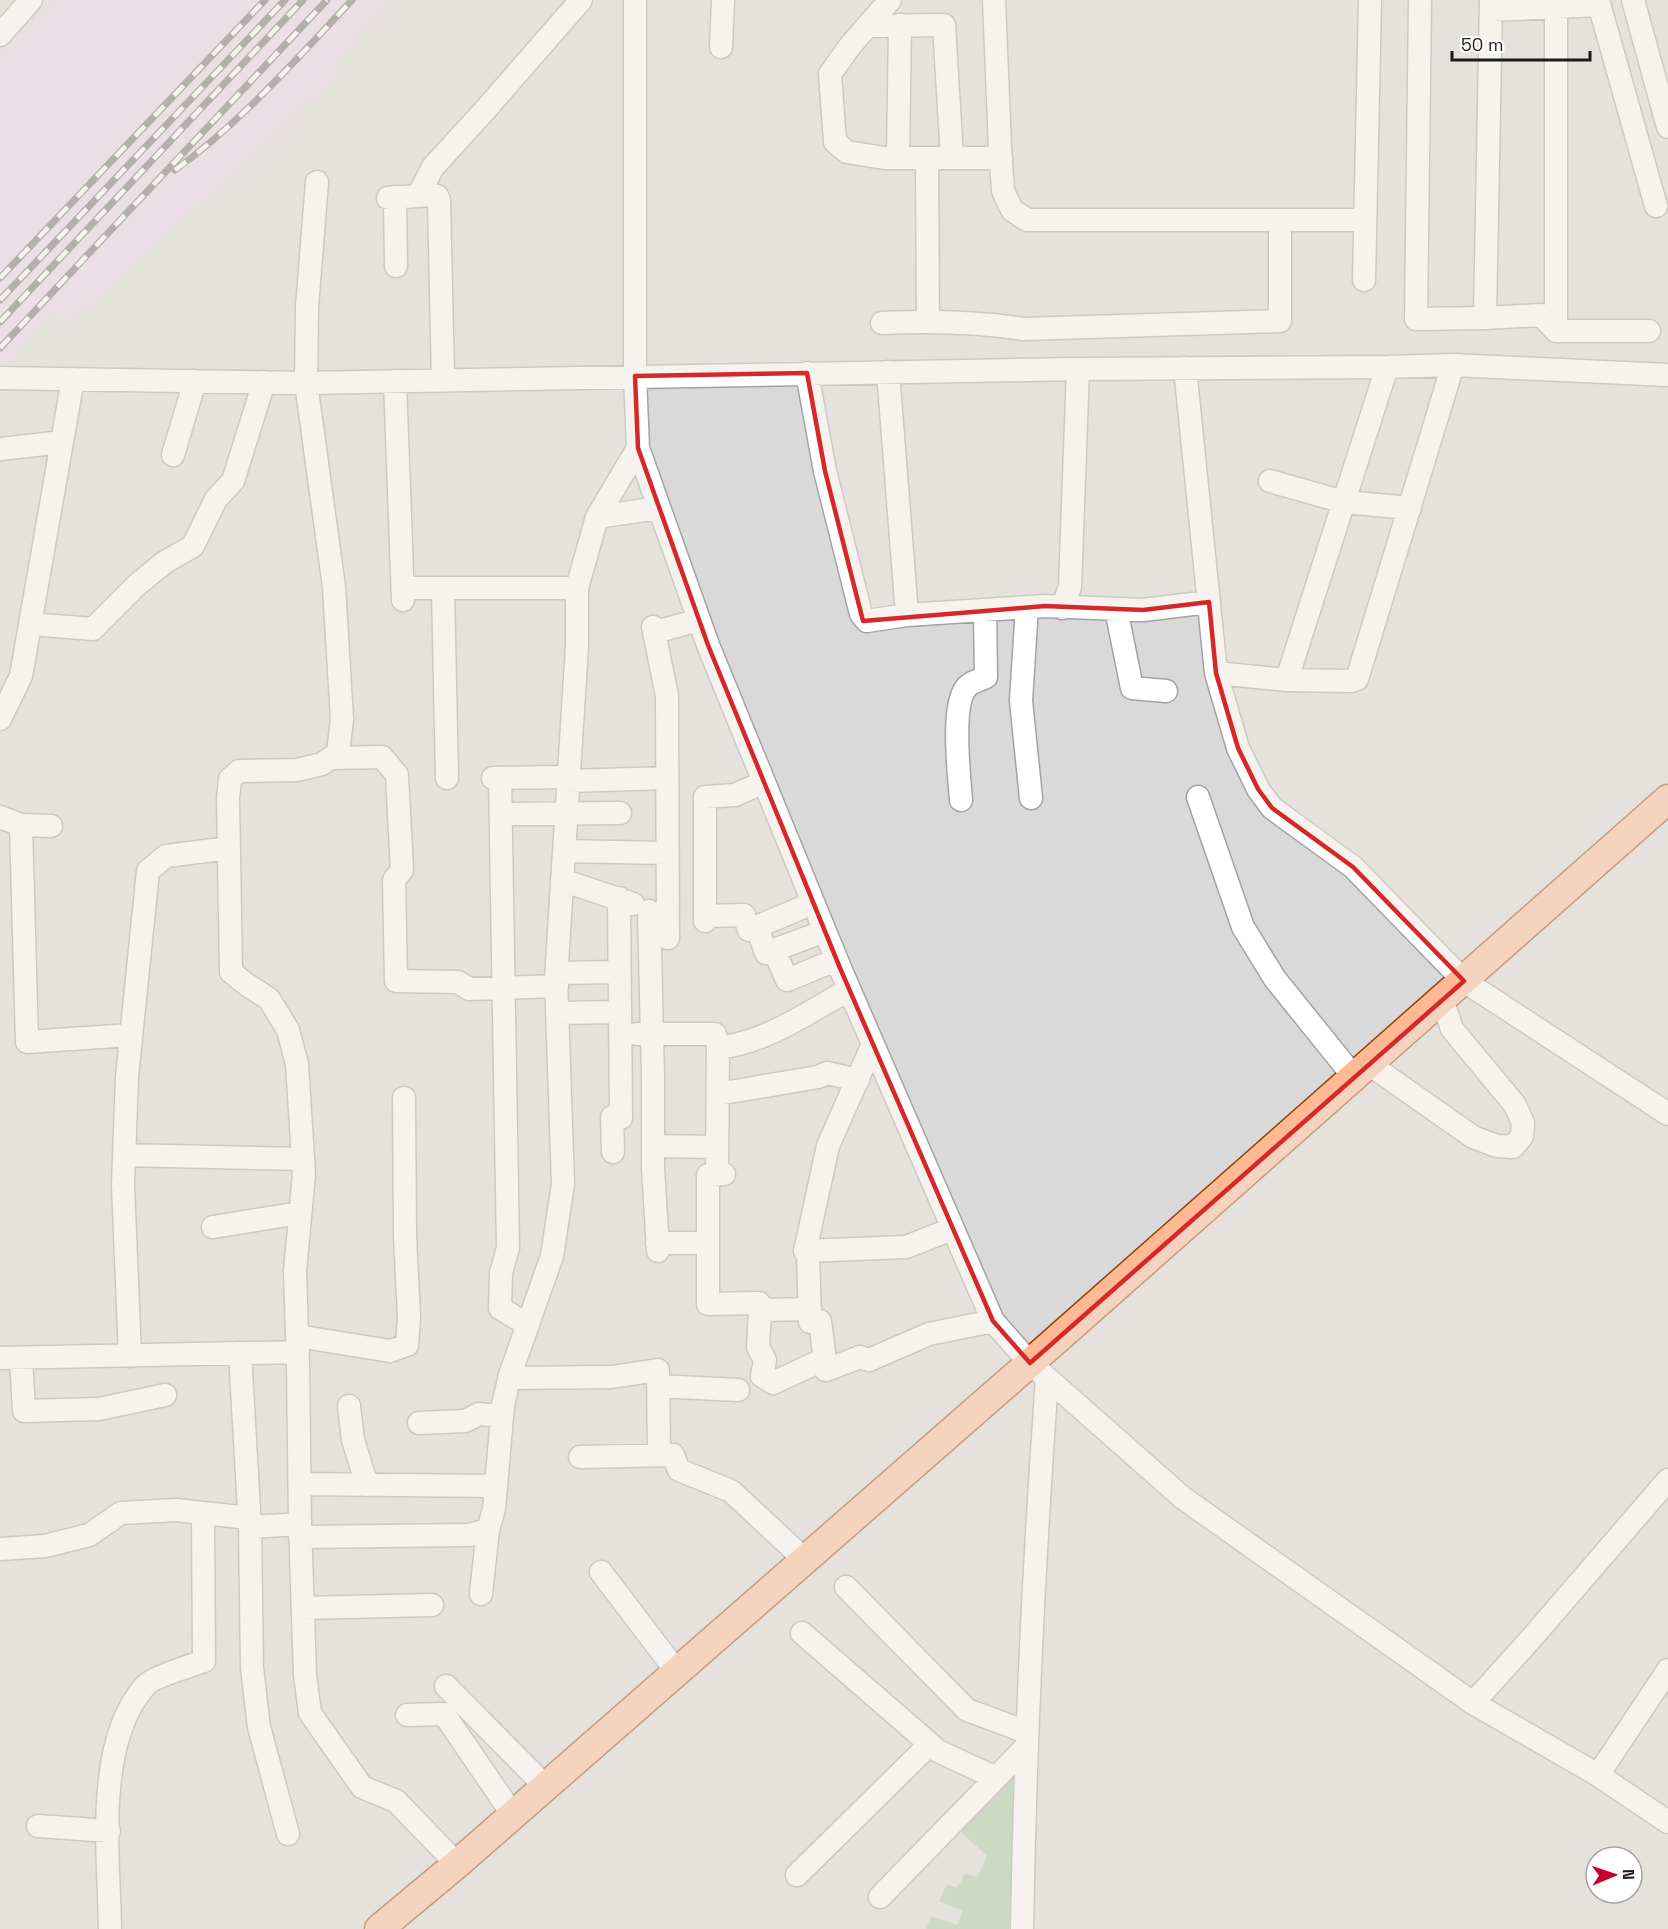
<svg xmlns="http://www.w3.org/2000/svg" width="1668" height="1929" font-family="'Space Grotesk',sans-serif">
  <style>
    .residential { fill: #dad9d9; fill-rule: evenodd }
    .industrial { fill: #e7d2e8 }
    .cemetery { fill: #a2c9a0 }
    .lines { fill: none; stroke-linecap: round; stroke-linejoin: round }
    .minor-casing { stroke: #a3a3a3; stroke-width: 25 }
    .major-casing { stroke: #944200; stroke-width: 31 }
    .minor { stroke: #fff; stroke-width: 22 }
    .major { stroke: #ffba95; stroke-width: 28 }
    .rail-casing { stroke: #6a6a6a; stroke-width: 7 }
    .rail { stroke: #fff; stroke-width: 4.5; stroke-dasharray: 14; stroke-linecap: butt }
    .marked { fill: none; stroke: #d62828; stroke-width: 4.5; stroke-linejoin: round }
  </style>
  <rect width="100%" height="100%" fill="#eee7e0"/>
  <!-- residential -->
  <path class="residential" d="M0,0H1668V1929H0ZM1596,1857H1632V1893H1596Z"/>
  <!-- industrial -->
  <path class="industrial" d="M54,0H392L332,64L339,73L275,134L66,327L53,311L5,368L0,367V55Z"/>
  <!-- cemetery -->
  <path class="cemetery" d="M1031,1776L1027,1929H926L931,1916L957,1925L963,1911L939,1901L947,1884L957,1888L965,1874L978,1877L987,1856L960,1831L1004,1777Z"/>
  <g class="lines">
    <defs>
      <path id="minor" d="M635,0V376L638,448L708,645L840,968L993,1321L1030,1363L1183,1498L1473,1703L1598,1775L1668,1822
        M890,0L850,46L830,74L835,142L847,152L884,158H1001
        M994,0L1000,148L1003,191L1012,210L1027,220H1365
        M1420,0L1416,319L1485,318L1541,315L1556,331H1649
        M1598,0L1656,206
        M1633,0L1668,127
        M1491,10L1599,5
        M868,26L944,25L952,158
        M0,35L31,0
        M721,47L723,0
        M898,158L900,25
        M927,158L928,321
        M317,182L307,307L306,383L334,587L342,719L338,753L322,764L297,770L239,771L230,779L228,798L231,972L246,984L269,999L288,1030L297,1064L304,1174L295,1271L298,1365L300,1524L305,1675L310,1713L362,1787L396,1801L457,1864
        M418,196L433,167L486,109L581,0
        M395,197L396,266
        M388,198L432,195L437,196L439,200L443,380
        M1364,280L1370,0
        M1485,318L1491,0
        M882,323C929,321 977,322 1024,329L1280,321V220
        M1556,331V0
        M1185,368L1216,673L1238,748L1258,789L1272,808L1353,867L1464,981L1668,1114
        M888,372L907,615
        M807,373L825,471L861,614L867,621L907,615L1045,606L1143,610L1209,602
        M0,378L306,383L1078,369L1387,367L1453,365L1668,375
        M395,381L403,600
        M0,449L62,442
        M173,455L195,381
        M1270,481L1344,502L1410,508
        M597,517L659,508
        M403,588H577
        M443,589L447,778
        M1027,607L1021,701L1031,798
        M1062,608L1070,587L1078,369
        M1116,609L1132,688L1166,691
        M30,624L93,629L138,584L165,562L193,546L216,499L233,481L264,382
        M653,627L667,696L668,938
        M655,632L699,620
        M1216,673L1287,680L1351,681L1357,679L1453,365
        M1287,679L1387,367
        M0,719L21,676L73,379
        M331,758L382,757L397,775L402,870L394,880L396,981L458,982L469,989L557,986
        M493,778L569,777
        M500,778L508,1248L501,1273L500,1308L528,1325
        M568,781L667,778
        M1198,797L1243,927L1275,979L1354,1077
        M961,800C959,775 951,706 966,688C970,682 980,680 986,677L985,610
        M501,814L620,813
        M0,817L21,825L51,826
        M21,825L27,1042L130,1035
        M564,851L666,853
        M562,880L633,904
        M649,911L653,1077V1167L658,1251
        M706,916L744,915L749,930L813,903
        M705,921V797L735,795L764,782
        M757,927L766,953L825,931
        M774,950L787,980L836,960
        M557,973L619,972
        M557,1013L620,1012
        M637,1034H715L718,1048L717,1175
        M873,1044L828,1146L805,1251L906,1247L952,1229
        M718,1048C770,1041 804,1014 849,990
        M1369,1064L1473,1137L1497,1146L1513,1147L1522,1136L1523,1123L1515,1105L1452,1029L1442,999
        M718,1094L818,1077L827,1073L858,1080
        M653,1146L717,1147
        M613,1152L612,1117L621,1118L619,898
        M124,1155L303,1159
        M724,1174L708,1175V1304L759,1303L760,1310L810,1309
        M213,1227L300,1213
        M657,1243H707
        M808,1251L810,1322L820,1321L826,1370
        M760,1310L758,1347L765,1360L762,1376L773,1383L818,1362L826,1370L860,1357L869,1360L929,1334L993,1321
        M297,1336L390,1351L407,1345L409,1317L405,1236L404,1098
        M240,1353L250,1527L252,1668L259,1727L288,1834
        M130,1356L123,1185L127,1077L148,871L166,856L229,848
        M0,1358L298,1352
        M21,1359L24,1411L99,1409L165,1395
        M509,1378L612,1377L658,1370L659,1455
        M658,1386L738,1390
        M349,1406L353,1440L367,1485
        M419,1423L465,1421L479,1414L502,1416
        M580,1457L673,1455L679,1470L731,1491L805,1560
        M300,1484L496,1486
        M250,1527L300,1524
        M300,1537L469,1535L488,1530L494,1509L503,1405L510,1375L552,1256L563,1184L556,979L577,646V588L597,517L638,448
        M0,1549L45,1546L89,1535L121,1513L176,1510L249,1518
        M601,1572L677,1672
        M846,1587L967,1710L1027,1732
        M481,1594L488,1530
        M303,1608L432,1605
        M802,1633L938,1751L996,1778
        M446,1686L546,1787
        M1473,1703L1529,1641L1668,1480
        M407,1715L444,1714L513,1815
        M1598,1775L1668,1670
        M38,1826L109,1831
        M797,1875L930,1744
        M880,1897L1026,1747
        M110,1929C109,1856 94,1744 145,1686C151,1678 192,1665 204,1661L203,1513
        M1022,1929C1025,1745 1034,1561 1047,1378"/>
      <path id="major" d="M379,1929L457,1864L1030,1363L1668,799"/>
    </defs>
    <!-- minor casing -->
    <use href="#minor" class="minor-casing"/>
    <!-- major casing -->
    <use href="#major" class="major-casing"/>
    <!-- minor -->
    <use href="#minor" class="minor"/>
    <!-- major -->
    <use href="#major" class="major"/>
    <defs>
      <path id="rail" d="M175,170C241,122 296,60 352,0
        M0,278L265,0
        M0,300L285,0
        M0,322L303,0
        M0,348L327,0"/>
    </defs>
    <!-- rail casing -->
    <use href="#rail" class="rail-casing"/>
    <!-- rail -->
    <use href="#rail" class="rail"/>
  </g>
  <!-- marked area -->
  <path d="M0 0H1668V1929H0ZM807,373L825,471L863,621L1045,606L1143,610L1209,602L1216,673L1238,748L1258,789L1272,808L1353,867L1464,981L1030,1363L993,1321L840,968L708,645L638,448L635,376Z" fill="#eee7e0" fill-opacity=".55" fill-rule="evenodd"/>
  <path class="marked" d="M807,373L825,471L863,621L1045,606L1143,610L1209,602L1216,673L1238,748L1258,789L1272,808L1353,867L1464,981L1030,1363L993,1321L840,968L708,645L638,448L635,376Z"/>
  <!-- north arrow -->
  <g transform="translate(1614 1875) rotate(88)"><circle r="28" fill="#ffffff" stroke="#a4a4a4" stroke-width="1.5"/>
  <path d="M0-4.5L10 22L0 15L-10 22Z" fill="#c8002c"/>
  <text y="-9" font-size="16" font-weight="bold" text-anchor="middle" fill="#1c1c1c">N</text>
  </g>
  <!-- scale -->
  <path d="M1452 51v9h138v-9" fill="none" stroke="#1c1c1c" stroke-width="3"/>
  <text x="1461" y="51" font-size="18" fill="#1c1c1c" stroke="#ffffff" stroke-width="4.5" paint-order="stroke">50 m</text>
</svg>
